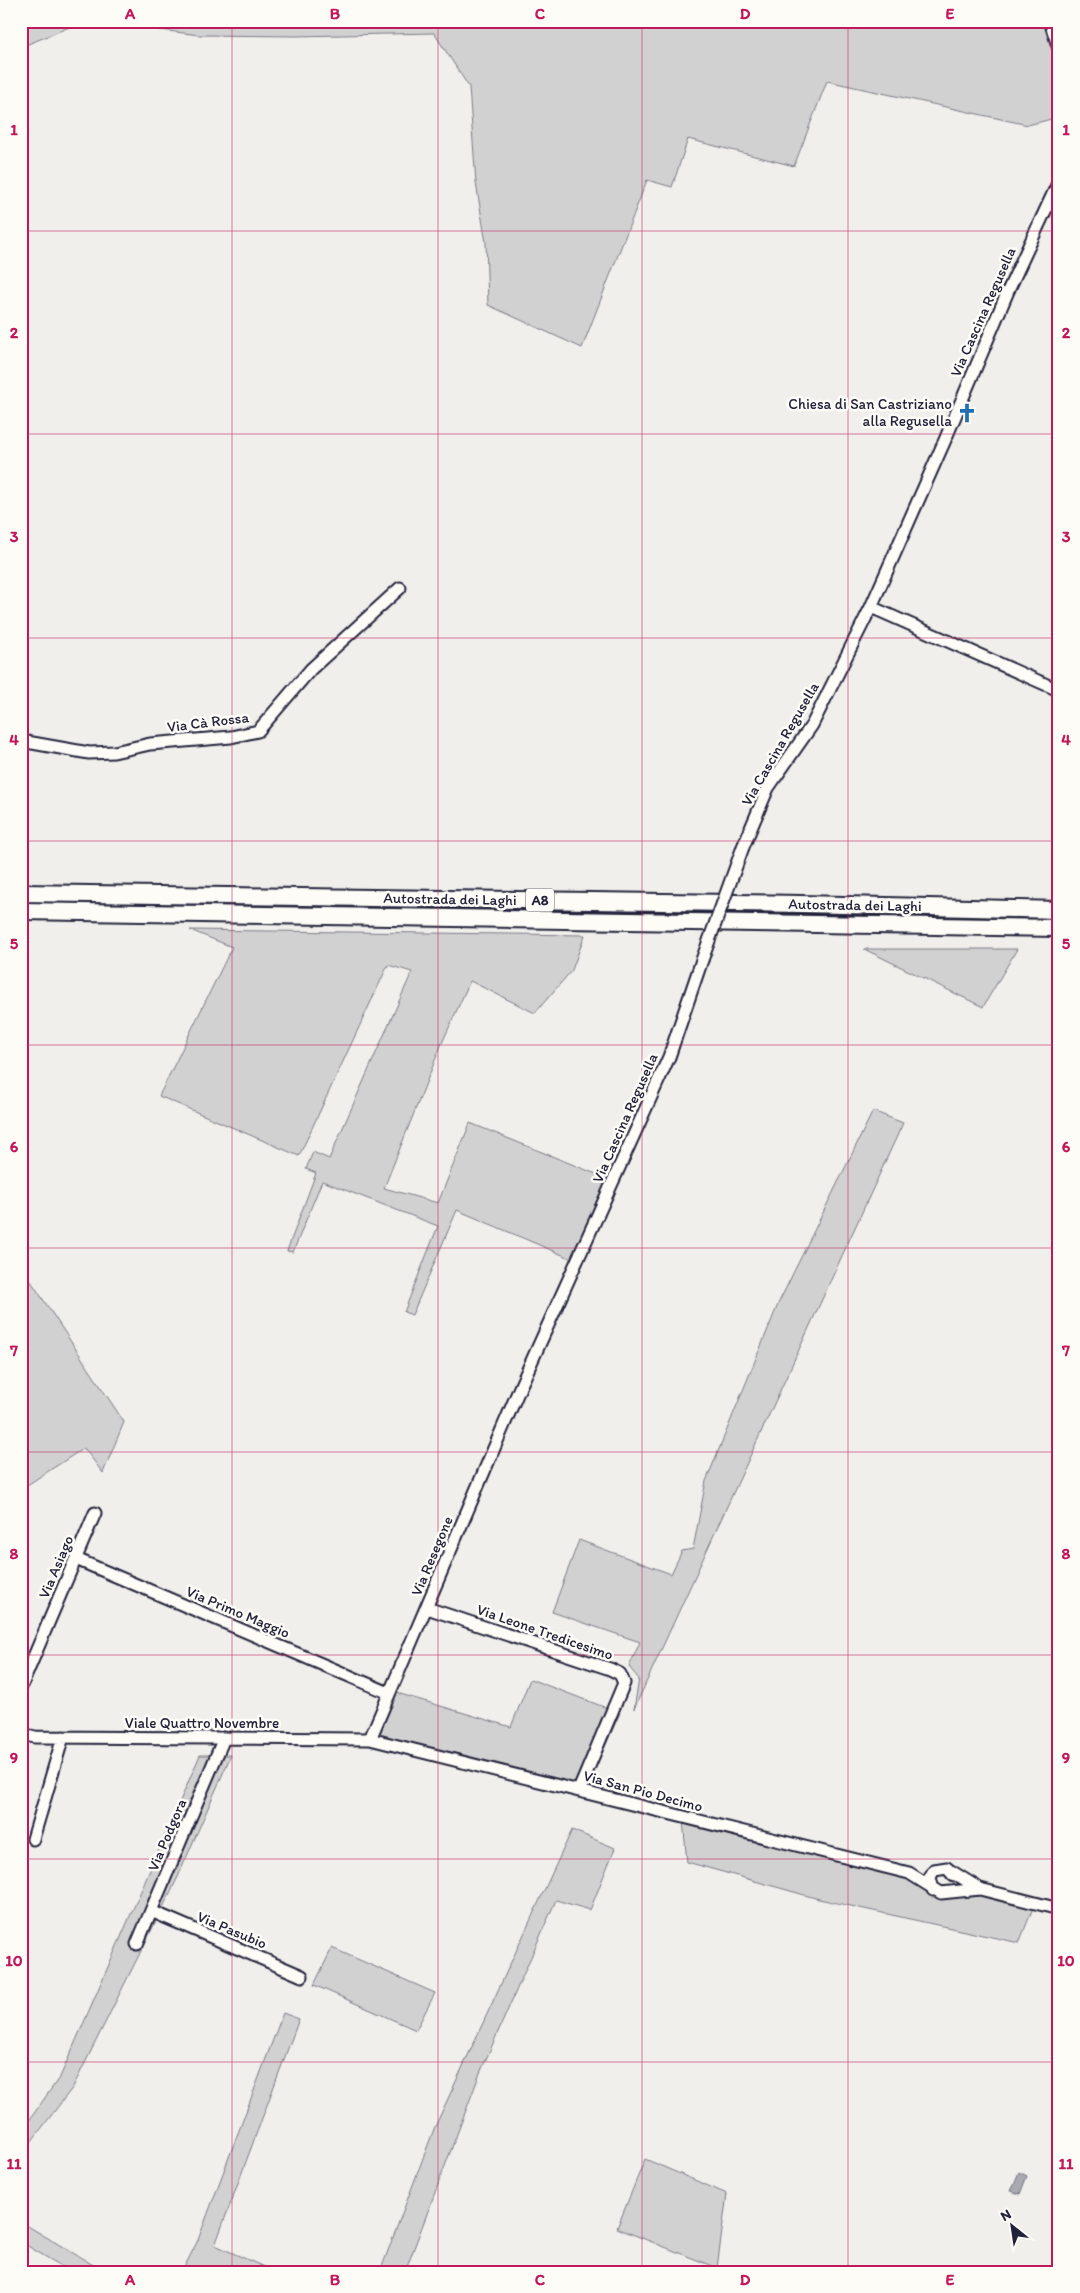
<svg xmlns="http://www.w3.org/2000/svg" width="1080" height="2293" font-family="Itim,sans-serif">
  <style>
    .green { fill: #d2d1d1; stroke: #7a7a86 }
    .water { fill: #a9a9b0; stroke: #737381 }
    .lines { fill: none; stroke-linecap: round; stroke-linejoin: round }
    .minor-casing { stroke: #22223b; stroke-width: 15 }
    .highway-casing { stroke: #22223b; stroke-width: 20 }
    .minor { stroke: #fdfcf7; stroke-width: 11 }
    .highway { stroke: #fdfcf7; stroke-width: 16 }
    .minor-bridge-casing { stroke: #22223b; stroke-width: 15; stroke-linecap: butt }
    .minor-bridge { stroke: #fdfcf7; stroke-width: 11 }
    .grid { fill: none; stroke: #c2185b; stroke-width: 1; stroke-opacity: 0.55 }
    .labels { text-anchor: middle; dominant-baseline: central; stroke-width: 5; stroke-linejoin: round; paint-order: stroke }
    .shield { fill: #fdfcf7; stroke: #646373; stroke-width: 1 }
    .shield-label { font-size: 14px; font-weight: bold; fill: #22223b }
    .street-label { font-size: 15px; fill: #22223b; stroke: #fdfcf7 }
    .poi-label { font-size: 15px; fill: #22223b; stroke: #fdfcf7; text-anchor: end }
    .neatline { fill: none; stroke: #c2185b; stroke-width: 2 }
    .grid-label { font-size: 16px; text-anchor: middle; font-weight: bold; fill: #c2185b }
  </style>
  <rect width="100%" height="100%" fill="#f0efec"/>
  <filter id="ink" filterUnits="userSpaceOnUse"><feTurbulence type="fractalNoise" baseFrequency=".02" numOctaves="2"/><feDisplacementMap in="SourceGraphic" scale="10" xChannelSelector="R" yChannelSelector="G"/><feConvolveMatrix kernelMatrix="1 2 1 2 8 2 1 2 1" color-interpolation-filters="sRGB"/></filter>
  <g filter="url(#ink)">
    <!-- green -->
    <path class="green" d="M21,21H84L21,47Z
      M91,21H1055L1059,29V117L1028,125L827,81L794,166L688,139L672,187L647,180L582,348L488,305L486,243L476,183L469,87L434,33L296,36L199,35Z
      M190,930L585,935L572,970L535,1013L470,981L442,1043L384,1188L438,1203L470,1123L611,1180L572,1259L457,1210L412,1315L404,1312L438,1226L322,1181L293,1252L287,1251L316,1173L306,1169L313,1152L329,1159L412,972L388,965L299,1156L159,1096L232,947Z
      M864,949H1017L983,1007Z
      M873,1111L903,1123L634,1709L639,1679L629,1667L640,1642L552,1612L579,1540L671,1574L682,1551L693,1549L706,1481L779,1302Z
      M21,1266L124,1422L103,1473L84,1448L21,1489Z
      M530,1679L620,1713L587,1787L379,1735L397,1693L511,1727Z
      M200,1755H231L177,1879L73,2087L21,2155V2132L61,2075Z
      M683,1821L1033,1908L1019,1943L819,1899L687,1862Z
      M572,1830L615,1848L590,1910L556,1900L480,2073L405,2272H380L434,2129Z
      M332,1948L435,1993L416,2030L314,1985Z
      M283,2013L299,2019L215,2245L275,2272H182L198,2240Z
      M645,2159L727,2194L717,2268L617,2228Z
      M21,2222L105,2272H71L21,2242Z"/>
    <!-- water -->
    <path class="water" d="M1019,2172L1027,2176L1020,2194L1011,2191Z"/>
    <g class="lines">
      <defs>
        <path id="minor" d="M1050,21L1059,49
          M871,607L1056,689
          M21,741L89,753L114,752L150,744L231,737L258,731L311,669L400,588
          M743,847L768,788L812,725L871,607L945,440L1008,291L1059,181
          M76,1559L389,1693
          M427,1608L610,1669L620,1674L624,1683L579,1790
          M21,1687L95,1513
          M21,1734L35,1737L370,1739L909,1873L941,1893L980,1889
          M370,1739L521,1385L669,1057L702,960
          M33,1839L63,1737
          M951,1871L980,1889L1059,1909
          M933,1890L930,1877L934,1870L947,1868L954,1876
          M151,1911L302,1976
          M137,1944L224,1738"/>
        <path id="highway" d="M21,893L801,904L1059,910
          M21,911L1059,928"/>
      </defs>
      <!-- minor casing -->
      <use href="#minor" class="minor-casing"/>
      <!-- highway casing -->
      <use href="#highway" class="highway-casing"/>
      <!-- minor -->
      <use href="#minor" class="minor"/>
      <!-- highway -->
      <use href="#highway" class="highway"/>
      <defs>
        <path id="minor-bridge" d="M702,960L743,847"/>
      </defs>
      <!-- minor-bridge casing -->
      <use href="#minor-bridge" class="minor-bridge-casing"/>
      <!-- minor-bridge -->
      <use href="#minor-bridge" class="minor-bridge"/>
    </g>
  </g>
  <!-- grid -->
  <path class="grid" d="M232,21V2272M438,21V2272M642,21V2272M848,21V2272M21,231H1059M21,434H1059M21,638H1059M21,841H1059M21,1045H1059M21,1248H1059M21,1452H1059M21,1655H1059M21,1859H1059M21,2062H1059"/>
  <!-- icons -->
  <defs>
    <symbol id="church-bare" viewBox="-9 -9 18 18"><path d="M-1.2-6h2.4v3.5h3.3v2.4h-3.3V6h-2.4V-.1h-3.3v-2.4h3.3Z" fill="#1f6fb2" stroke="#fdfcf7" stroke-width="2.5" paint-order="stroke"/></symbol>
  </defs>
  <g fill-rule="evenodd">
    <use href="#church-bare" x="953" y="399" width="28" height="28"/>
  </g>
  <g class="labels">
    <!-- shield labels -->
    <rect class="shield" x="526" y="888.5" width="28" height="23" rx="4"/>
    <g class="shield-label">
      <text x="540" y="900">A8</text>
    </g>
    <!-- street labels -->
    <g class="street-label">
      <text transform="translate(983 312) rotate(-66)">Via Cascina Regusella</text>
      <text transform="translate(208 722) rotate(-7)">Via Cà Rossa</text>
      <text transform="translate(780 744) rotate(-60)">Via Cascina Regusella</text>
      <text transform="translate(450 899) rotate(1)">Autostrada dei Laghi</text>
      <text transform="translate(855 905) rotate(1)">Autostrada dei Laghi</text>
      <text transform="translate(625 1118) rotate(-66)">Via Cascina Regusella</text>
      <text transform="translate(432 1556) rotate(-67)">Via Resegone</text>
      <text transform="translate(56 1567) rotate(-67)">Via Asiago</text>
      <text transform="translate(238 1612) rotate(23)">Via Primo Maggio</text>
      <text transform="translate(545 1632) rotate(19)">Via Leone Tredicesimo</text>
      <text x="202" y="1723">Viale Quattro Novembre</text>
      <text transform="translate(643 1791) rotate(15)">Via San Pio Decimo</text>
      <text transform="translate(167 1835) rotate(-67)">Via Podgora</text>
      <text transform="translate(232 1930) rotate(23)">Via Pasubio</text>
    </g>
    <!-- poi labels -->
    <g class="poi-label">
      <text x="952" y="404">Chiesa di San Castriziano<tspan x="952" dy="17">alla Regusella</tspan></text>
    </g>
  </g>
  <!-- margin -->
  <rect width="1080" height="2293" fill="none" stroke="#fdfcf7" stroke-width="55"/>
  <!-- north arrow -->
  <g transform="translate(1012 2226) rotate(330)" stroke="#fdfcf7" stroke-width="4" paint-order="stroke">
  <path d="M0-4L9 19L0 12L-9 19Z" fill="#22223b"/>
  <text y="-8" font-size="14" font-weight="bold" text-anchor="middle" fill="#22223b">N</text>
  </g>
  <rect x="28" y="28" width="1024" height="2238" class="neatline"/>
  <g class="grid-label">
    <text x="130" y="19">A</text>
    <text x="335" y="19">B</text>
    <text x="540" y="19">C</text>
    <text x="745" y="19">D</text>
    <text x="950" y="19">E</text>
    <text x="14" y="135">1</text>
    <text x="1066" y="135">1</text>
    <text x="14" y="338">2</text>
    <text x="1066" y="338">2</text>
    <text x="14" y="542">3</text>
    <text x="1066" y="542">3</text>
    <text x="14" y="745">4</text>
    <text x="1066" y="745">4</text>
    <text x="14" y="949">5</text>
    <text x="1066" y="949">5</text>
    <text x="14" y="1152">6</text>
    <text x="1066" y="1152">6</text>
    <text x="14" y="1356">7</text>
    <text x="1066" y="1356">7</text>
    <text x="14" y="1559">8</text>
    <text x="1066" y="1559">8</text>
    <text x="14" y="1763">9</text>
    <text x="1066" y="1763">9</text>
    <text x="14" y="1966">10</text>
    <text x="1066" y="1966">10</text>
    <text x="14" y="2169">11</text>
    <text x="1066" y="2169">11</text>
    <text x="130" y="2285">A</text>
    <text x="335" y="2285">B</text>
    <text x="540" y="2285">C</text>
    <text x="745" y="2285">D</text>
    <text x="950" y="2285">E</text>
  </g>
</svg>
